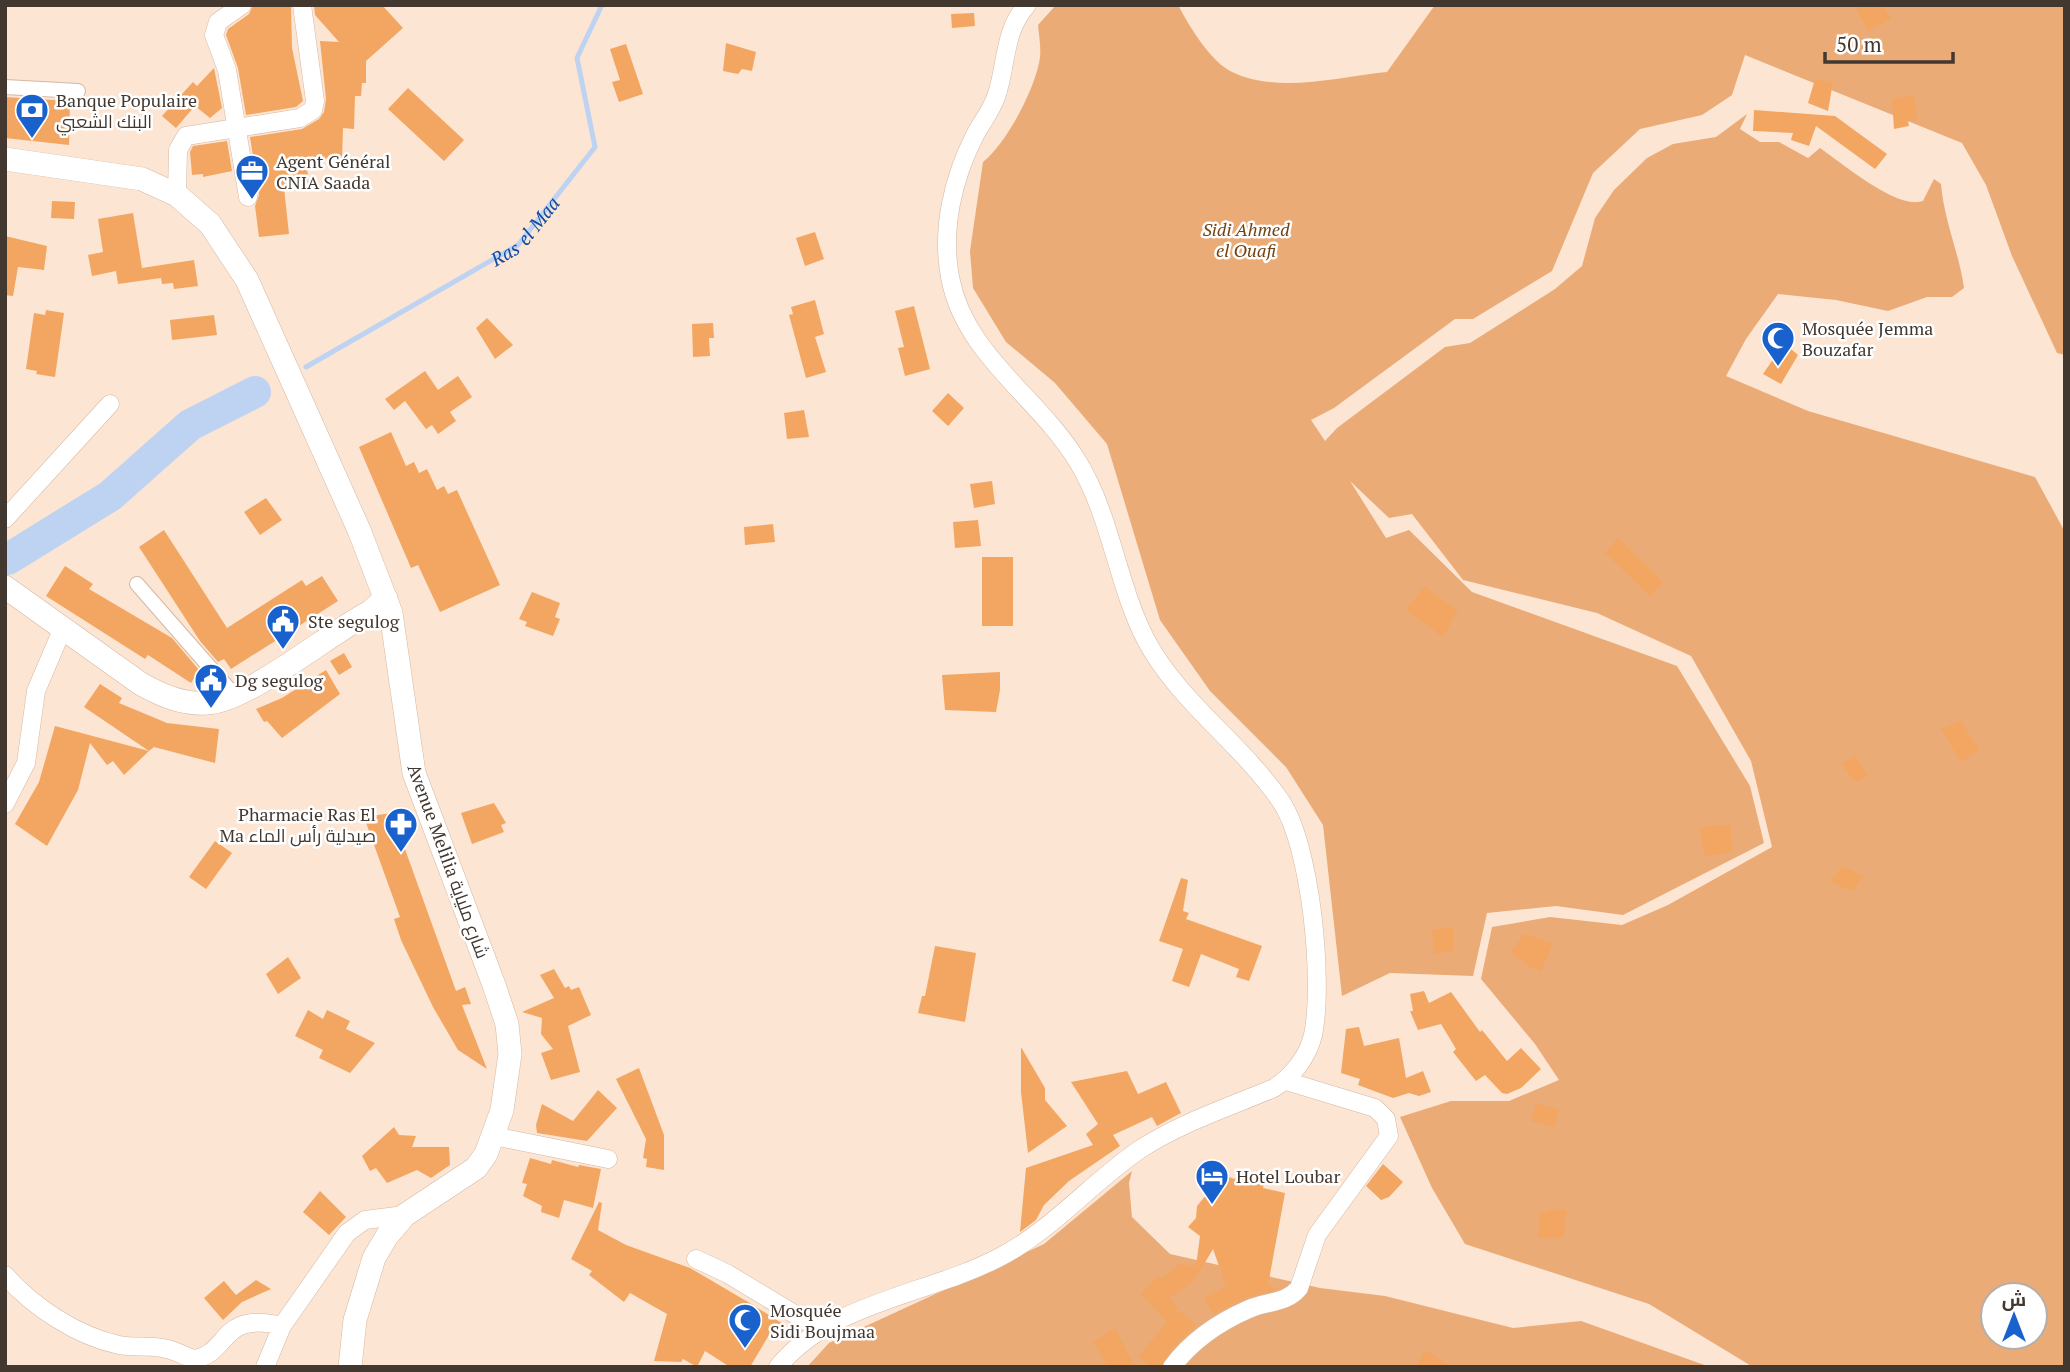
<svg xmlns="http://www.w3.org/2000/svg" width="2070" height="1372" font-family="'PT Serif',Cairo,serif">
  <style>
    .green { fill: #eaab76; fill-rule: evenodd }
    .lines { fill: none; stroke-linecap: round; stroke-linejoin: round }
    .stream { stroke: #bed3f2; stroke-width: 5 }
    .river { stroke: #bed3f2; stroke-width: 32 }
    .building { fill: #f2a662 }
    .pedestrian-casing { stroke: #d4b8a2; stroke-width: 16 }
    .minor-casing { stroke: #d4b8a2; stroke-width: 19 }
    .tertiary-casing { stroke: #d4b8a2; stroke-width: 24 }
    .pedestrian { stroke: #fff; stroke-width: 14 }
    .minor { stroke: #fff; stroke-width: 18 }
    .tertiary { stroke: #fff; stroke-width: 23 }
    .labels { text-anchor: middle; dominant-baseline: central; stroke-width: 5; stroke-linejoin: round; paint-order: stroke }
    .poi-label { font-size: 18px; fill: #43382f; stroke: #fff; text-anchor: start }
    .park-label { font-size: 18px; font-style: italic; fill: #73420e; stroke: #fff }
    .street-label { font-size: 18px; fill: #43382f; stroke: #fff }
    .water-label { font-size: 19px; font-style: italic; fill: #104ba3; stroke: #fff }
  </style>
  <rect width="100%" height="100%" fill="#fce5d3"/>
  <!-- green -->
  <path class="green" d="M1056,5H1178C1189,26 1211,62 1232,72C1278,94 1338,77 1387,72L1435,5H2065V355L2057,353L2012,256L1986,185L1962,143L1745,55L1732,95L1702,115L1640,129L1593,173L1552,271L1473,319H1455L1334,408L1311,420L1325,441L1337,428L1445,347L1470,343L1555,289L1582,266L1595,218L1614,190L1647,158L1673,144L1716,137L1747,114L1740,129L1760,142H1779L1808,158L1820,148C1843,164 1897,210 1923,201L1934,179L1941,184C1944,221 1959,252 1964,288L1952,297H1927L1888,311L1836,300L1778,294L1746,339L1726,376L1808,411L2035,477L2065,532V1367H1753L1649,1304L1465,1244L1432,1188L1400,1117L1451,1101H1509L1559,1080L1535,1044L1481,979L1492,927L1550,917L1622,925L1668,905L1772,847L1751,761L1691,656L1597,613L1463,580L1412,514L1389,518L1350,481L1386,538L1409,530L1472,592L1677,666L1750,786L1764,843L1623,915L1556,906L1487,913L1473,976L1390,973L1342,996L1323,825L1286,767L1210,691L1160,620L1107,444L1055,383L1006,342L973,288L970,251L983,162C1006,144 1033,92 1039,63C1042,51 1039,37 1038,25ZM1993,1295H2035V1337H1993Z
    M1132,1171L1129,1183L1132,1217L1170,1254L1320,1288L1385,1296L1513,1328L1581,1321L1710,1367H807L829,1343L1044,1244Z"/>
  <g class="lines">
    <!-- stream -->
    <path class="stream" id="s1" d="M306,367L518,245L595,147L577,58L602,5"/>
    <!-- river -->
    <path class="river" d="M8,559L110,496L190,425L255,392"/>
  </g>
  <!-- building -->
  <path class="building" d="M253,5H291L292,48L303,101L296,107L246,115L238,68L226,35L228,29L249,14Z
    M314,5H382L403,28L366,61V83H362L361,96H355L354,129L343,128L342,159L306,158L309,185L284,188L289,234L259,237L255,206L259,195L250,137L302,129L319,119L324,112L326,99L320,41L339,42L315,15Z
    M1854,5H1883L1891,19L1868,31Z
    M974,13L975,26L952,28L951,14Z
    M726,43L756,52L752,71L742,69L738,74L723,71Z
    M626,44L643,94L619,102L612,82L620,80L610,49Z
    M214,68L222,108L210,118L195,106L176,128L162,116L193,82L197,86Z
    M1815,79L1833,82L1828,111L1808,103Z
    M408,88L464,140L444,161L388,109Z
    M1913,95L1918,118L1908,121L1909,126L1894,129L1892,99Z
    M5,97L70,101L69,145L5,138Z
    M1754,110L1835,116L1887,154L1875,169L1816,126L1809,146L1791,140L1793,133L1753,131Z
    M227,141L232,171L203,177V174L192,175L190,152L193,146Z
    M52,201L75,202L74,219L51,218Z
    M133,213L142,268L194,260L198,286L174,289L173,283L162,284L161,278L118,284L116,271L92,276L88,255L103,252L98,219Z
    M815,232L824,259L805,266L796,238Z
    M5,236L47,246L44,270L18,267L13,296L5,295Z
    M815,300L824,334L815,337L826,372L806,378L789,315L793,314L791,307Z
    M914,306L930,369L905,376L898,348L904,347L895,311Z
    M46,310L64,313L55,377L36,374L37,371L26,369L34,313L45,315Z
    M214,315L217,335L172,340L170,320Z
    M487,318L513,345L495,359L476,328Z
    M713,323L714,338H709L710,356L693,357L692,324Z
    M1784,343L1798,355L1781,384L1763,374Z
    M425,371L438,390L458,376L472,397L450,412L456,421L438,434L432,425L426,429L405,401L394,410L385,399Z
    M948,393L964,408L948,426L932,411Z
    M804,410L809,437L787,439L784,413Z
    M391,432L406,466L414,462L419,473L427,469L437,490L444,486L448,494L457,490L500,585L440,612L418,565L411,568L359,447Z
    M992,481L995,504L974,508L970,484Z
    M266,498L282,520L260,535L244,512Z
    M978,520L981,546L955,548L953,522Z
    M773,524L775,542L745,545L744,527Z
    M164,530L227,628L302,580L306,586L322,576L338,601L231,669L224,659L218,662L200,641L139,547Z
    M1618,538L1663,582L1650,596L1605,553Z
    M982,557H1013V626H982Z
    M65,566L93,584L89,589L172,638L199,670L191,683L148,655L145,659L46,596Z
    M1424,586L1458,611L1443,637L1406,610Z
    M532,592L560,603L555,617L560,619L553,636L525,626L527,622L519,619Z
    M344,653L352,667L339,675L330,661Z
    M326,670L340,694L282,738L267,721L264,722L256,709L282,698Z
    M1000,672V690L996,712L945,710L942,675Z
    M100,684L122,698L119,703L167,723L219,729L215,763L154,747L149,751L84,707Z
    M1961,721L1979,750L1961,762L1941,729Z
    M55,726L149,751L124,775L113,761L107,765L90,743L78,790L47,846L15,824L39,782Z
    M1855,755L1868,776L1854,782L1842,764Z
    M494,803L506,823L501,825L504,832L472,844L461,813Z
    M392,813L456,991L465,987L471,1004L462,1005L487,1069L458,1050L433,1007L401,940L394,919L400,917L364,817Z
    M1730,825L1733,852L1705,856L1700,827Z
    M215,841L232,853L206,889L189,877Z
    M1842,866L1863,876L1852,891L1830,882Z
    M1181,878L1188,880L1183,911L1189,913L1186,919L1262,946L1249,981L1236,977L1239,969L1201,954L1189,987L1172,981L1183,949L1159,941Z
    M1453,927L1454,951L1434,954L1432,930Z
    M1524,934L1553,943L1541,971L1523,964V961L1510,953Z
    M935,946L976,953L965,1022L918,1013L922,996H925Z
    M288,957L301,978L278,994L266,974Z
    M554,969L565,988L569,986L571,990L579,987L591,1015L568,1026L580,1072L551,1080L541,1053L553,1049L541,1034L542,1018L522,1012L554,998L540,975Z
    M1424,991L1429,1003L1451,992L1480,1032L1482,1030L1507,1061L1521,1048L1541,1069L1521,1088L1507,1094L1502,1093L1485,1075L1476,1081L1453,1052L1456,1049L1441,1024L1418,1030L1410,1011H1413L1410,994Z
    M308,1010L323,1019L327,1010L350,1021L346,1029L375,1043L350,1073L319,1058L323,1050L295,1036Z
    M1359,1027L1364,1046L1399,1038L1406,1078L1423,1071L1431,1092L1419,1096L1409,1093L1393,1098L1358,1085L1360,1079L1341,1073L1346,1029Z
    M1021,1047L1045,1088V1100L1067,1126L1028,1153L1021,1092Z
    M639,1068L664,1135V1170L646,1167L647,1159L643,1158L646,1139L616,1079Z
    M1127,1071L1138,1094L1166,1082L1181,1113L1157,1126L1152,1117L1113,1135L1120,1146L1069,1181L1044,1205L1036,1220L1020,1232L1026,1168L1093,1145L1086,1134L1098,1124L1071,1082Z
    M598,1090L617,1108L587,1141L537,1133L536,1125L542,1104L573,1121Z
    M1536,1104L1559,1109L1555,1127L1531,1121Z
    M394,1127L399,1135L416,1136L412,1147H449L450,1165L431,1178L417,1170L387,1183L376,1168L370,1171L362,1156Z
    M530,1158L551,1164L552,1160L578,1167L579,1165L601,1169L593,1208L564,1200L559,1218L541,1212L542,1206L523,1196L527,1184L522,1183Z
    M1383,1164L1403,1182L1389,1197L1381,1200L1366,1186Z
    M1237,1173L1265,1180L1263,1188L1285,1193L1268,1285L1278,1289L1245,1298L1214,1314L1204,1298L1226,1286L1213,1249L1194,1281L1169,1298L1178,1307L1173,1316L1182,1311L1196,1326L1171,1350L1161,1367H1152L1138,1357L1167,1322L1141,1294L1159,1275L1162,1279L1179,1264L1196,1266L1200,1236L1188,1227L1196,1218L1197,1206L1211,1189L1206,1182L1217,1175L1222,1182L1229,1177L1235,1179Z
    M320,1191L346,1217L329,1235L303,1212Z
    M599,1202L602,1203L598,1230L626,1245L690,1268L748,1302L785,1325L777,1339L769,1335L750,1367H730L705,1351L697,1367L683,1359L681,1362L654,1361L667,1314L630,1293L624,1302L589,1275L592,1271L571,1259Z
    M1549,1210H1567L1563,1238H1538L1540,1212H1549Z
    M256,1280L271,1289L242,1302L223,1320L204,1298L224,1281L236,1295Z
    M1115,1328L1135,1367H1108L1093,1342Z
    M1425,1350L1452,1367H1416Z"/>
  <g class="lines">
    <defs>
      <path id="pedestrian" d="M5,87L78,91
        M137,584L235,696"/>
      <path id="minor" d="M242,5L218,22L214,35L227,70L248,197
        M177,195L178,150L186,136L300,118L313,110L315,101L302,5
        M5,519L110,404
        M5,804L26,763L36,691L62,630
        M494,1136L608,1159
        M696,1259L728,1274L819,1329
        M5,1275C33,1307 77,1336 119,1345C134,1348 148,1345 162,1348C172,1349 183,1355 193,1359C230,1355 218,1310 282,1326
        M265,1367L282,1326L347,1233L365,1220L405,1215
        M778,1367C832,1301 928,1295 1000,1257C1052,1230 1091,1183 1139,1150C1180,1123 1229,1107 1274,1088C1293,1076 1308,1056 1313,1035C1324,982 1311,844 1280,800C1241,743 1179,702 1146,640C1117,584 1111,516 1078,462C1039,397 964,355 950,277C941,229 953,178 975,135C982,122 991,111 996,97C1007,66 1003,31 1027,5
        M1172,1367C1192,1340 1219,1322 1249,1309C1266,1301 1286,1304 1299,1288L1317,1235L1389,1136L1386,1119L1375,1108L1286,1081"/>
      <path id="tertiary" d="M5,159L142,179L177,195L210,224L247,280L359,530L391,613L414,773L494,985L507,1024L510,1054L502,1110L486,1154L476,1168L405,1215L387,1236L374,1258L355,1320L350,1367
        M5,587L141,684C161,695 183,705 207,703C248,701 328,634 370,612L386,598"/>
    </defs>
    <!-- pedestrian casing -->
    <use href="#pedestrian" class="pedestrian-casing"/>
    <!-- minor casing -->
    <use href="#minor" class="minor-casing"/>
    <!-- tertiary casing -->
    <use href="#tertiary" class="tertiary-casing"/>
    <!-- pedestrian -->
    <use href="#pedestrian" class="pedestrian"/>
    <!-- minor -->
    <use href="#minor" class="minor"/>
    <!-- tertiary -->
    <use href="#tertiary" class="tertiary"/>
  </g>
  <!-- icons -->
  <defs>
    <symbol id="bank-pin" viewBox="-11 -11 22 30"><path d="M0 17L-7.5 6A9.5 9.5 0 1 1 7.5 6Z" fill="#1961cc" stroke="#fff"/><path d="M-6-4H6V4H-6ZM0-2.3a2.3 2.3 0 1 0 0 4.6a2.3 2.3 0 1 0 0-4.6Z" fill="#fff"/></symbol>
    <symbol id="office-pin" viewBox="-11 -11 22 30"><path d="M0 17L-7.5 6A9.5 9.5 0 1 1 7.5 6Z" fill="#1961cc" stroke="#fff"/><path d="M-6-3h4V-5.5h4V-3h4V5H-6ZM-1-4.5V-3h2v-1.5ZM-6 0V1H6V0Z" fill="#fff"/></symbol>
    <symbol id="mosque-pin" viewBox="-11 -11 22 30"><path d="M0 17L-7.5 6A9.5 9.5 0 1 1 7.5 6Z" fill="#1961cc" stroke="#fff"/><path d="M3.5-4.9A6 6 0 1 0 3.5 4.9A5 5 0 1 1 3.5-4.9Z" fill="#fff"/></symbol>
    <symbol id="civic-pin" viewBox="-11 -11 22 30"><path d="M0 17L-7.5 6A9.5 9.5 0 1 1 7.5 6Z" fill="#1961cc" stroke="#fff"/><path d="M-.6-6.5H3V-4.5H.6V-3L4-1V1h2V6H-6V1h2V-1L-.6-3ZM-1.2 2.5V6h2.4V2.5Z" fill="#fff"/></symbol>
    <symbol id="pharmacy-pin" viewBox="-11 -11 22 30"><path d="M0 17L-7.5 6A9.5 9.5 0 1 1 7.5 6Z" fill="#1961cc" stroke="#fff"/><path d="M-2-6h4v4h4v4h-4v4h-4v-4h-4v-4h4Z" fill="#fff"/></symbol>
    <symbol id="hotel-pin" viewBox="-11 -11 22 30"><path d="M0 17L-7.5 6A9.5 9.5 0 1 1 7.5 6Z" fill="#1961cc" stroke="#fff"/><path d="M-6-4.5h1.5V1H6V5H4.5V3h-9V5H-6ZM-4 0a1.8 1.8 0 1 1 3.6 0ZM.5 0V-2.5h3Q6-2.5 6 0Z" fill="#fff"/></symbol>
  </defs>
  <g fill-rule="evenodd">
    <use href="#bank-pin" x="13" y="91" width="38" height="52"/>
    <use href="#office-pin" x="233" y="152" width="38" height="52"/>
    <use href="#mosque-pin" x="1759" y="319" width="38" height="52"/>
    <use href="#civic-pin" x="264" y="602" width="38" height="52"/>
    <use href="#civic-pin" x="192" y="661" width="38" height="52"/>
    <use href="#pharmacy-pin" x="382" y="805" width="38" height="52"/>
    <use href="#hotel-pin" x="1193" y="1157" width="38" height="52"/>
    <use href="#mosque-pin" x="726" y="1301" width="38" height="52"/>
  </g>
  <g class="labels">
    <!-- poi labels -->
    <g class="poi-label">
      <text x="56" y="100">Banque Populaire<tspan x="56" dy="21">البنك الشعبي</tspan></text>
      <text x="276" y="161">Agent Général<tspan x="276" dy="21">CNIA Saada</tspan></text>
      <text x="1802" y="328">Mosquée Jemma<tspan x="1802" dy="21">Bouzafar</tspan></text>
      <text x="308" y="621">Ste segulog</text>
      <text x="235" y="680">Dg segulog</text>
      <text x="376" y="814" text-anchor="end">Pharmacie Ras El<tspan x="376" dy="21">Ma صيدلية رأس الماء</tspan></text>
      <text x="1236" y="1176">Hotel Loubar</text>
      <text x="770" y="1310">Mosquée<tspan x="770" dy="21">Sidi Boujmaa</tspan></text>
    </g>
    <!-- park labels -->
    <g class="park-label">
      <text x="1246" y="229">Sidi Ahmed<tspan x="1246" dy="21">el Ouafi</tspan></text>
    </g>
    <!-- street labels -->
    <g class="street-label">
      <text transform="translate(449 861) rotate(70)">Avenue Melilia شارع ملياية</text>
    </g>
    <!-- water labels -->
    <g class="water-label">
      <text stroke="none"><textPath href="#s1" startOffset="259">Ras el Maa</textPath></text>
    </g>
  </g>
  <!-- border -->
  <rect width="2070" height="1372" fill="none" stroke="#43382f" stroke-width="14"/>
  <!-- north arrow -->
  <g transform="translate(2014 1316)"><circle r="33" fill="#ffffff" stroke="#b4afac" stroke-width="2"/>
  <path d="M0-5L12 26L0 18L-12 26Z" fill="#1961cc"/>
  <text y="-10" font-size="19" font-weight="bold" text-anchor="middle" fill="#43382f">ش</text>
  </g>
  <!-- scale -->
  <path d="M1825 52v10h128v-10" fill="none" stroke="#43382f" stroke-width="3.5"/>
  <text x="1836" y="52" font-size="21" fill="#43382f" stroke="#ffffff" stroke-width="5" paint-order="stroke">50 m</text>
</svg>
